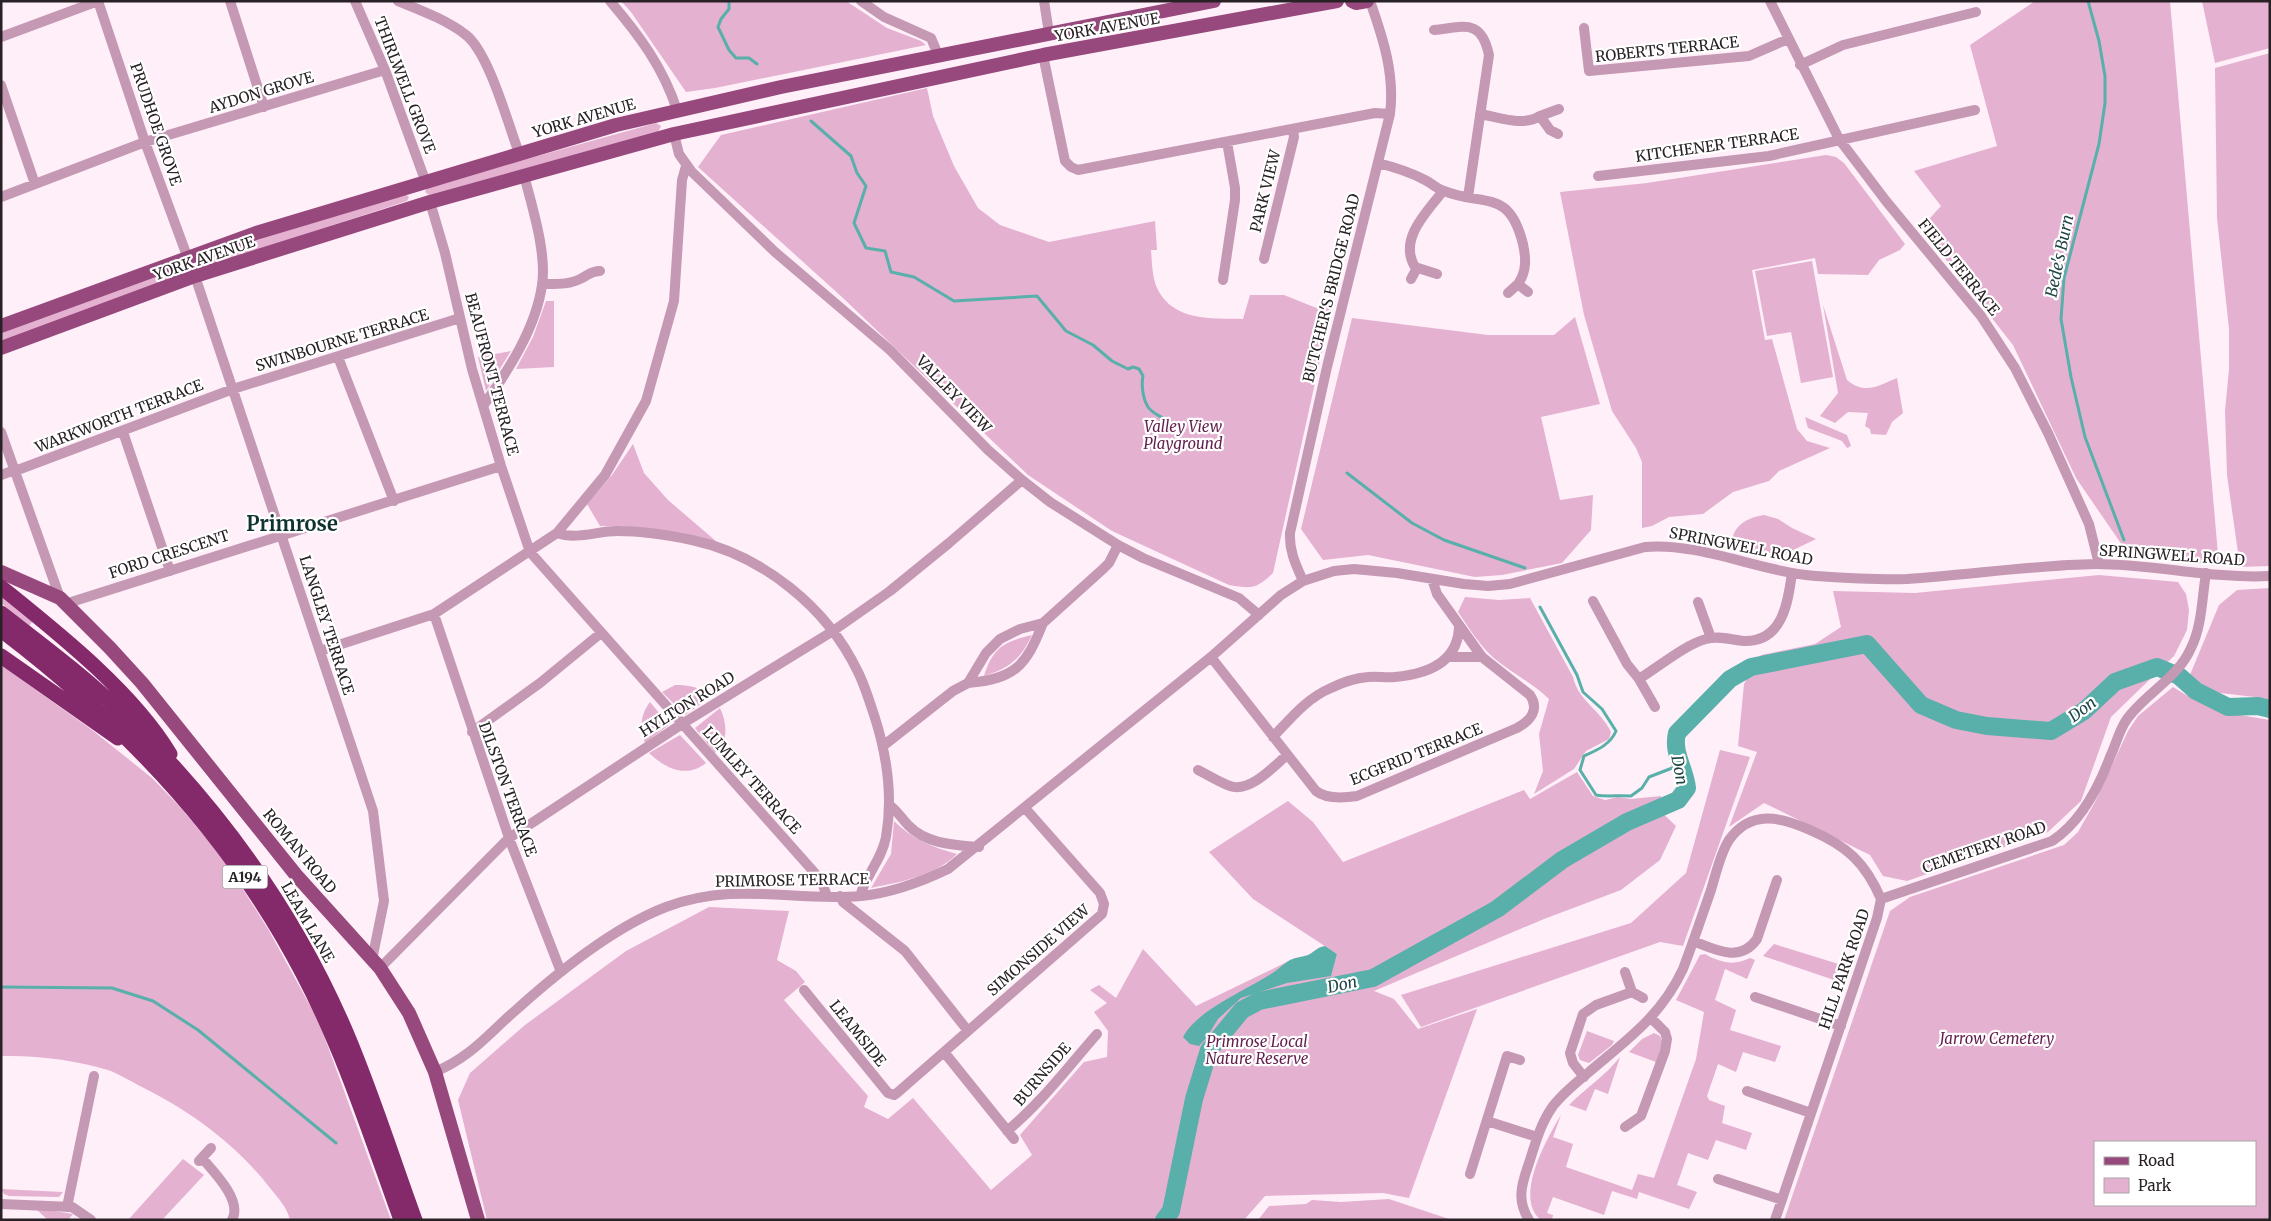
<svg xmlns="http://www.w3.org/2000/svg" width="2271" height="1221" font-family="Merriweather,serif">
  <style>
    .green { fill: #e4b1d1; fill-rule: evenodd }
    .water { fill: #59afa9 }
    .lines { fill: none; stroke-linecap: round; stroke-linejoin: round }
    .stream { stroke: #59afa9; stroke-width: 3 }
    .river { stroke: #59afa9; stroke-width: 18 }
    .minor { stroke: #c598b4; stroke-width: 10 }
    .major { stroke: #97497d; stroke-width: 14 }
    .highway { stroke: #842a6a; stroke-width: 15 }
    .labels { text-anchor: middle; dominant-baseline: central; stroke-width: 4.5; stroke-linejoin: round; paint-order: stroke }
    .shield { fill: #fff; stroke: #686466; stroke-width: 1 }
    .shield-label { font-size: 14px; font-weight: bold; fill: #282125 }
    .street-label { font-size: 15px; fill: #282125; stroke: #fff }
    .park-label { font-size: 15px; font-style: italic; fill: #621e4d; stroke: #fff }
    .water-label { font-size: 16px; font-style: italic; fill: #1e4644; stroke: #fff }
    .district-label { font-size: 20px; font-weight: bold; fill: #0f3230; stroke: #fff }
  </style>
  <rect width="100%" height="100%" fill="#ffeff8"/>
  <!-- green -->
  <path class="green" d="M621,1H846L887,28L921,41L926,45L715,88L686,92L631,12Z
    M2035,1H2170L2219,566L2158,558L2122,545L2076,478L2013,345L1921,228L1941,206L1914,171L1997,146L1970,45Z
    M2202,1H2270V48L2215,63Z
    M2270,53V566L2240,567L2227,475L2225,411L2229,369V329L2217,218L2215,68Z
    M927,88L933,116L954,166L978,208L1000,225L1049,242L1155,221L1157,250H1151C1152,262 1152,277 1157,288C1173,322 1212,318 1243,319L1250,295H1284L1319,309L1332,306L1273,573C1256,589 1252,589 1229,585L1112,531L1028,475L843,298L698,167L721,135Z
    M656,123L661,126L658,132L429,195L425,192L427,187Z
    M1826,155L1836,157L1844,163L1905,244L1900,250L1879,260L1868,275L1818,274L1815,258L1752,270L1765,340L1772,339L1797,429L1807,441L1830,448L1779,471L1769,481L1733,492L1703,514L1669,517L1652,526L1642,528V462L1636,448L1612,411L1584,315L1560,192L1647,183Z
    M405,194L409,197L407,201L207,266L202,263L201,258Z
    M1812,261L1833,377L1801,383L1791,332L1767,336L1755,271Z
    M174,268L180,270L179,277L1,342V333Z
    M546,301H554V367L516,369L533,337Z
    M1823,305L1847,380C1865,395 1878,386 1897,378L1903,413L1892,422L1886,435L1871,434L1870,429L1865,426L1868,413L1848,412L1835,423L1820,416L1838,393Z
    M1575,317L1600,404L1541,417L1560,500L1593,495L1591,530L1562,563L1502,575L1475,577L1368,555L1323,560L1301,529L1352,318L1488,335H1554Z
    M511,351L486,391L478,357Z
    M1805,417L1847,435L1851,446L1847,448L1842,441L1808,428Z
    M633,444L644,473L668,500L717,542C679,531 640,526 600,526L587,504L612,475Z
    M1764,515L1778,519L1792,528L1816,539L1783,555L1733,547C1729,527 1748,517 1764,515Z
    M2099,575L2178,582L2186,594L2189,610L2187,630L2174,656L2111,717L2081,801L2048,832L1907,881L1883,876L1870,855L1764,803L1729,827L1757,752L1738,746L1744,684L1761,655L1815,644L1841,627L1833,591L1915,593Z
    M2270,588V700L2263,698L2212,692L2187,682L2219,605L2237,590Z
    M1,595L33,621L29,626L1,603Z
    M1465,597L1499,600L1530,598L1573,677C1579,702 1600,709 1611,732L1609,739L1586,751L1574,769L1534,794L1543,771L1539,734L1549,699C1532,683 1512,673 1495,659C1480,646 1469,628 1458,612Z
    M1032,635C1021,659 1008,669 984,676C993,648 1003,642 1032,635Z
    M1,665L92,730L152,778L180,807L224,859L268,929L319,1022L391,1220H290C287,1207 278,1198 270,1188C235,1143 189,1110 138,1085C129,1080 120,1075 111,1071C77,1060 37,1055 1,1056Z
    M675,685C690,685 700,687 711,697L685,715L662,692Z
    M2173,687L2186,695L2233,714L2270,720V1220H1784L1890,911L1910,897L2064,845L2078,832L2095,802L2128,731L2138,716ZM2095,1142H2255V1205H2095Z
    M650,702L669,725L645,743C640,728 640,715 650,702Z
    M720,708C727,723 729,741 715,753L695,728Z
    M680,735L706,763C686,779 665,768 649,753Z
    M1720,750L1750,757L1683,946L1660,942L1421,1027L1401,995L1631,923L1686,873Z
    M1577,772L1593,796L1605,800L1618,797L1631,799L1661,796L1662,804L1655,806L1676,826L1660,860L1621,890L1544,919L1374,991L1394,999L1418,1029L1477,1009L1409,1198L1383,1193L1265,1196L1244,1220H487L458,1100L470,1073L525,1025L626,951L709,907L789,911L777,960L796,971L805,982L784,1000L868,1096L864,1107L888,1119L913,1098L991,1190L1032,1155L1020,1135L1084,1062L1107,1057L1108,1031L1094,1012L1107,1003L1090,990L1099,985L1116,998L1143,949L1196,1006L1289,961L1330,976L1337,954L1253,899L1209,852L1288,801L1313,822L1343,862L1524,790L1530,799Z
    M894,821C912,839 932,847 957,854C935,876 900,882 871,888L891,854Z
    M1774,944L1845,966L1840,982L1763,956Z
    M1705,954C1721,963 1734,966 1750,958L1755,960L1747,979L1725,969L1715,1000L1736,1010L1730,1030L1781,1046L1775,1062L1743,1052L1736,1072L1718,1064L1707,1096L1709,1100L1725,1106L1722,1123L1752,1133L1746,1150L1716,1140L1708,1160L1688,1153L1677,1185L1697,1192L1689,1209L1639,1192L1637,1199L1612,1191L1604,1215L1553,1197L1547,1213L1553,1215L1552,1220H1541C1513,1198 1547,1138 1561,1115L1553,1137L1573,1144L1566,1167L1632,1190L1638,1174L1654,1178L1696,1059L1704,1012L1676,1000L1700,955Z
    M1587,1031L1614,1041L1612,1045L1589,1063L1580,1060L1578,1055Z
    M1654,1033L1660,1036L1663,1042L1656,1062L1629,1052L1642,1039Z
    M1620,1057L1608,1094L1595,1089L1586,1111L1569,1105C1586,1088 1605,1076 1620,1057Z
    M183,1159L204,1175L162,1220H128Z
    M1,1189L63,1192L59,1197L9,1196L4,1194Z
    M1389,1199L1452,1220H1258L1269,1206L1306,1204L1312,1200L1341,1202Z
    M35,1208L73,1214L68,1220H48Z"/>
  <!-- water -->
  <path class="water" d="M1325,946L1337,954L1331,976L1287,983L1241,998L1218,1019L1207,1037L1199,1046L1190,1044L1183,1037C1198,1009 1245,991 1271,974C1278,970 1283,964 1290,960C1296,957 1302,957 1308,955C1315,952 1315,948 1325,946Z"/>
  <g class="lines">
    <!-- stream -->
    <path class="stream" d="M729,1V9L721,19L718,27L729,50L736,58H749L757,64
      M2088,1L2099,41L2105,76V103L2099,144L2064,278L2061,319L2071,377L2085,437L2124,540
      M811,121L851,156L857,173L866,186L854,223L866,248L885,251L891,272L914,277L954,301L1037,296L1066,331L1093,345L1112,361L1128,369L1133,367L1139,369L1143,376C1141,385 1143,399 1148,407C1155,417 1167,416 1175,430
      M1347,473L1412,523L1444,540L1525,568
      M1540,607L1577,675L1583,692L1602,709L1616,731C1610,745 1597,750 1584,756L1580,770L1596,795C1608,797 1618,795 1631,796L1642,788L1649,777L1680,765
      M1,987L112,988L153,1001L198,1030L336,1143"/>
    <!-- river -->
    <path class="river" d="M1164,1220L1171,1211L1194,1099L1209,1050L1242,1010L1259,1001L1373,978L1497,909L1562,860L1627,822L1678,800L1687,788C1685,768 1672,753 1677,733L1730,679L1751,667L1867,644L1921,705L1956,720L1987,726L2051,731L2084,711L2115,682L2157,667L2179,676L2196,691L2228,707L2258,706L2270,709"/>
    <!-- minor -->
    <path class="minor" d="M230,1L264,107
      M355,1L385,70L425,180
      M398,1C420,10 447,20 466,35C489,53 508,124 519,153
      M610,1C639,35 663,67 677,110
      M861,1L884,17L931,38L939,57
      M1044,1L1049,33
      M1770,1L1839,139L1886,201L1981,316L2015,368L2048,433L2089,524L2099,564
      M1584,28L1589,71L1749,56L1788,39
      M1434,30C1464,27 1481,18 1489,55L1468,197
      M1,37L98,1L145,142L187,256
      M1043,55L1065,161L1071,167L1078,170L1375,113L1390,114
      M1800,65L1843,45L1976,12
      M1,85L35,184
      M1480,114C1498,117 1523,127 1540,116
      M674,134L679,154L691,171L775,252L890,350L988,450L1022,480L1050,502L1118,545L1143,558L1239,598L1259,615
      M1558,134L1550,130L1540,116L1559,109
      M1378,163C1394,167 1410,172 1425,180C1431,183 1437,189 1444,191C1485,207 1509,188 1523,244C1526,258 1527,271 1518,284
      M1598,176L1769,156L1975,110
      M1,197L145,142L385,70
      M430,202L445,253L472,369L501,466L530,552L821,880L827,896
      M1264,259L1294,137L1293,129
      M1437,274L1415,267C1398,239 1427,212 1443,191
      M195,276L373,811L384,901L372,960
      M1411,279L1417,268
      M1223,280L1235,200V188L1227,142
      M542,284C555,284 570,285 582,278C590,274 591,271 600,271
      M1508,293L1518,284L1528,292
      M338,357L394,501
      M483,406C508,371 536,328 542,285C547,253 532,207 524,175
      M1,432L60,598
      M123,432L170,571
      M15,471L233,389L460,318
      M1,475L15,470
      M557,533C577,540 597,531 617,531C641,531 668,535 692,540C762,555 827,607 858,672C865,686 870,703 875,718C887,756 893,797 886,837C882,859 866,875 860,896
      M1303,581C1296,565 1289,551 1290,533L1327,367L1390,114C1395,74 1383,38 1370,1
      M1593,601L1627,664L1639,679L1655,707
      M1698,602L1711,638
      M65,604L501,466
      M434,614L509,838L561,972
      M320,651L434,614L557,533L605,475L646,401L674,301L682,180L686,166
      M1211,657L1316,791C1326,799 1344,798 1357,796L1517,728C1530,721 1540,710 1530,695L1482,657L1437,594L1432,579
      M1449,657H1482
      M1639,679C1657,668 1686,644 1706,639C1719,635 1731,640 1744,641C1783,642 1788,602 1792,573
      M968,683C1015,679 1026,666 1043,623
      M472,732L540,683L601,633
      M1273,737C1291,718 1307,698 1331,688C1343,682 1356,678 1368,677C1377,676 1386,678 1395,677C1428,674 1459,662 1459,625
      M883,746L953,691L968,683L986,653L1000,639L1020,629L1043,623L1103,569L1109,563L1118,545
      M1198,770C1208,775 1219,782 1230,786C1250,793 1273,767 1287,755
      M889,805C897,810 901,818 908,825C926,844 954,845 979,847
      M840,896L843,902L905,951L968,1031
      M1881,899L2052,841C2081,822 2098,789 2110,757C2116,745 2119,730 2127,719C2146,693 2178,678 2191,648C2202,626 2202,598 2206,573
      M1693,941C1716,950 1740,963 1757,939L1777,880
      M380,968L509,838L682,724L833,631L890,591L949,543L1022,480
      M1625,972L1632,992L1643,998
      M804,990L888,1093L894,1095L897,1093L1102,914L1104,904L1100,893L1025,808
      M1755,997L1841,1026
      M944,1052L1014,1139
      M435,1072C471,1057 488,1034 516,1010C557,973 614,927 666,907C736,881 792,902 861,896C892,893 921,882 948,869L1211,657L1281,595L1303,581L1334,571L1354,569L1397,573L1464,584L1488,586L1510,584L1645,547C1699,542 1761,572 1816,576C1846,578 1877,580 1907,579C1970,575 2033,565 2096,564C2154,564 2212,579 2270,576
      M1584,1077L1573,1063L1570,1053L1583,1014L1596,1005L1632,992
      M1747,1091L1811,1113
      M1487,1121L1537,1137
      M1625,1127L1641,1116L1665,1051L1667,1039L1665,1032L1651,1018
      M1007,1131C1042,1102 1068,1067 1097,1034
      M202,1158C214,1172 243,1201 232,1220
      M199,1161L211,1148
      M1470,1174L1507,1056L1520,1060
      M1718,1179L1782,1200
      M1,1204L72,1207L91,1220
      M67,1207L94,1076
      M1529,1220C1517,1201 1521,1186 1528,1166C1535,1145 1540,1124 1553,1106C1563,1093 1577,1082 1589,1072C1628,1039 1661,1016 1683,969C1693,943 1702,916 1711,890C1716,874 1720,854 1729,840C1751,809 1781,817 1810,830C1847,846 1865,862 1881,899L1877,918L1775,1220"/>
    <!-- major -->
    <path class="major" d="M1352,1L1356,3L1367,1
      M1,326L256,233L616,125L781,87L1214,1
      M1,348L195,276L430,202L674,134L1043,55L1337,1
      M1,572L60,598L110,648L142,683L296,875L380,968L409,1013L435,1072L478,1220"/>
    <!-- highway -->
    <path class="highway" d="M1,587C58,633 132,691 170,754
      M1,613C42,645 84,676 121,712C215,803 294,910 346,1032C372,1093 392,1157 415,1220
      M1,630C125,724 231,835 303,974C344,1052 371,1137 401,1220
      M1,656L118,738"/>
  </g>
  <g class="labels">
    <!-- shield labels -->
    <rect class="shield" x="222.5" y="865.5" width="45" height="23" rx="4"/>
    <g class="shield-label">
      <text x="245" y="877">A194</text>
    </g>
    <!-- street labels -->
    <g class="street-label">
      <text transform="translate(1107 27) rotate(-10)">YORK AVENUE</text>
      <text transform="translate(1667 49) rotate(-6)">ROBERTS TERRACE</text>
      <text transform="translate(405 85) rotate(69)">THIRLWELL GROVE</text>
      <text transform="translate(261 92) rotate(-17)">AYDON GROVE</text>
      <text transform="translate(584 118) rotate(-16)">YORK AVENUE</text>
      <text transform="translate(156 124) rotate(71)">PRUDHOE GROVE</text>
      <text transform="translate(1717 145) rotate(-8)">KITCHENER TERRACE</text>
      <text transform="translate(1265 191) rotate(-76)">PARK VIEW</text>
      <text transform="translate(204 258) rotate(-19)">YORK AVENUE</text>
      <text transform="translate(1959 267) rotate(51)">FIELD TERRACE</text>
      <text transform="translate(1331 288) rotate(-76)">BUTCHER'S BRIDGE ROAD</text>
      <text transform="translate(342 340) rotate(-17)">SWINBOURNE TERRACE</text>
      <text transform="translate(492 374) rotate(75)">BEAUFRONT TERRACE</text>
      <text transform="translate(954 394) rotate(46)">VALLEY VIEW</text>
      <text transform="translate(119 416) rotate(-21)">WARKWORTH TERRACE</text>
      <text transform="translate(1741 546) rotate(11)">SPRINGWELL ROAD</text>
      <text transform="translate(169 554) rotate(-18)">FORD CRESCENT</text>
      <text transform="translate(2172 555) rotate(4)">SPRINGWELL ROAD</text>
      <text transform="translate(327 625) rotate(72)">LANGLEY TERRACE</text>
      <text transform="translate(687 704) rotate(-32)">HYLTON ROAD</text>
      <text transform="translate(1416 754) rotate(-22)">ECGFRID TERRACE</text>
      <text transform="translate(752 780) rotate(48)">LUMLEY TERRACE</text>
      <text transform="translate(508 789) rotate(70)">DILSTON TERRACE</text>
      <text transform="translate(1984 847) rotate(-19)">CEMETERY ROAD</text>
      <text transform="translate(300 851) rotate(50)">ROMAN ROAD</text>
      <text transform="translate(792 880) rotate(-1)">PRIMROSE TERRACE</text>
      <text transform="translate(308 922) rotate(60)">LEAM LANE</text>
      <text transform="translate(1038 950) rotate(-41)">SIMONSIDE VIEW</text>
      <text transform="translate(1844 969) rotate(-71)">HILL PARK ROAD</text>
      <text transform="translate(858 1033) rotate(51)">LEAMSIDE</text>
      <text transform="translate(1042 1074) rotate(-49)">BURNSIDE</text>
    </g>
    <!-- park labels -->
    <g class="park-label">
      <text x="1183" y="426">Valley View<tspan x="1183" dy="17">Playground</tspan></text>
      <text x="1997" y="1038">Jarrow Cemetery</text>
      <text x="1257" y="1041">Primrose Local<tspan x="1257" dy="17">Nature Reserve</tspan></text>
    </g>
    <!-- water labels -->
    <g class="water-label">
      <text transform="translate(2059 256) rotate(-78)">Bede's Burn</text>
      <text transform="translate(2082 709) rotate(-37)">Don</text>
      <text transform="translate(1680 770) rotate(79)">Don</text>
      <text transform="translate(1342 984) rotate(-12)">Don</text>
    </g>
    <!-- district labels -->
    <g class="district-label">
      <text x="292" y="523">Primrose</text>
    </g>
  </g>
  <!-- border -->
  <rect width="2271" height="1221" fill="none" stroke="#282125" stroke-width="5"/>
  <!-- legend -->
  <rect x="2094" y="1141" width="162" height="65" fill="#ffffff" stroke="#a9a6a8"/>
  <rect x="2104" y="1157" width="25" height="8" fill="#97497d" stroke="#a9a6a8"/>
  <text x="2138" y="1166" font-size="15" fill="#282125">Road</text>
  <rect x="2104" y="1178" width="25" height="15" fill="#e4b1d1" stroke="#a9a6a8"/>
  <text x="2138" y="1191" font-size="15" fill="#282125">Park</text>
</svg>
